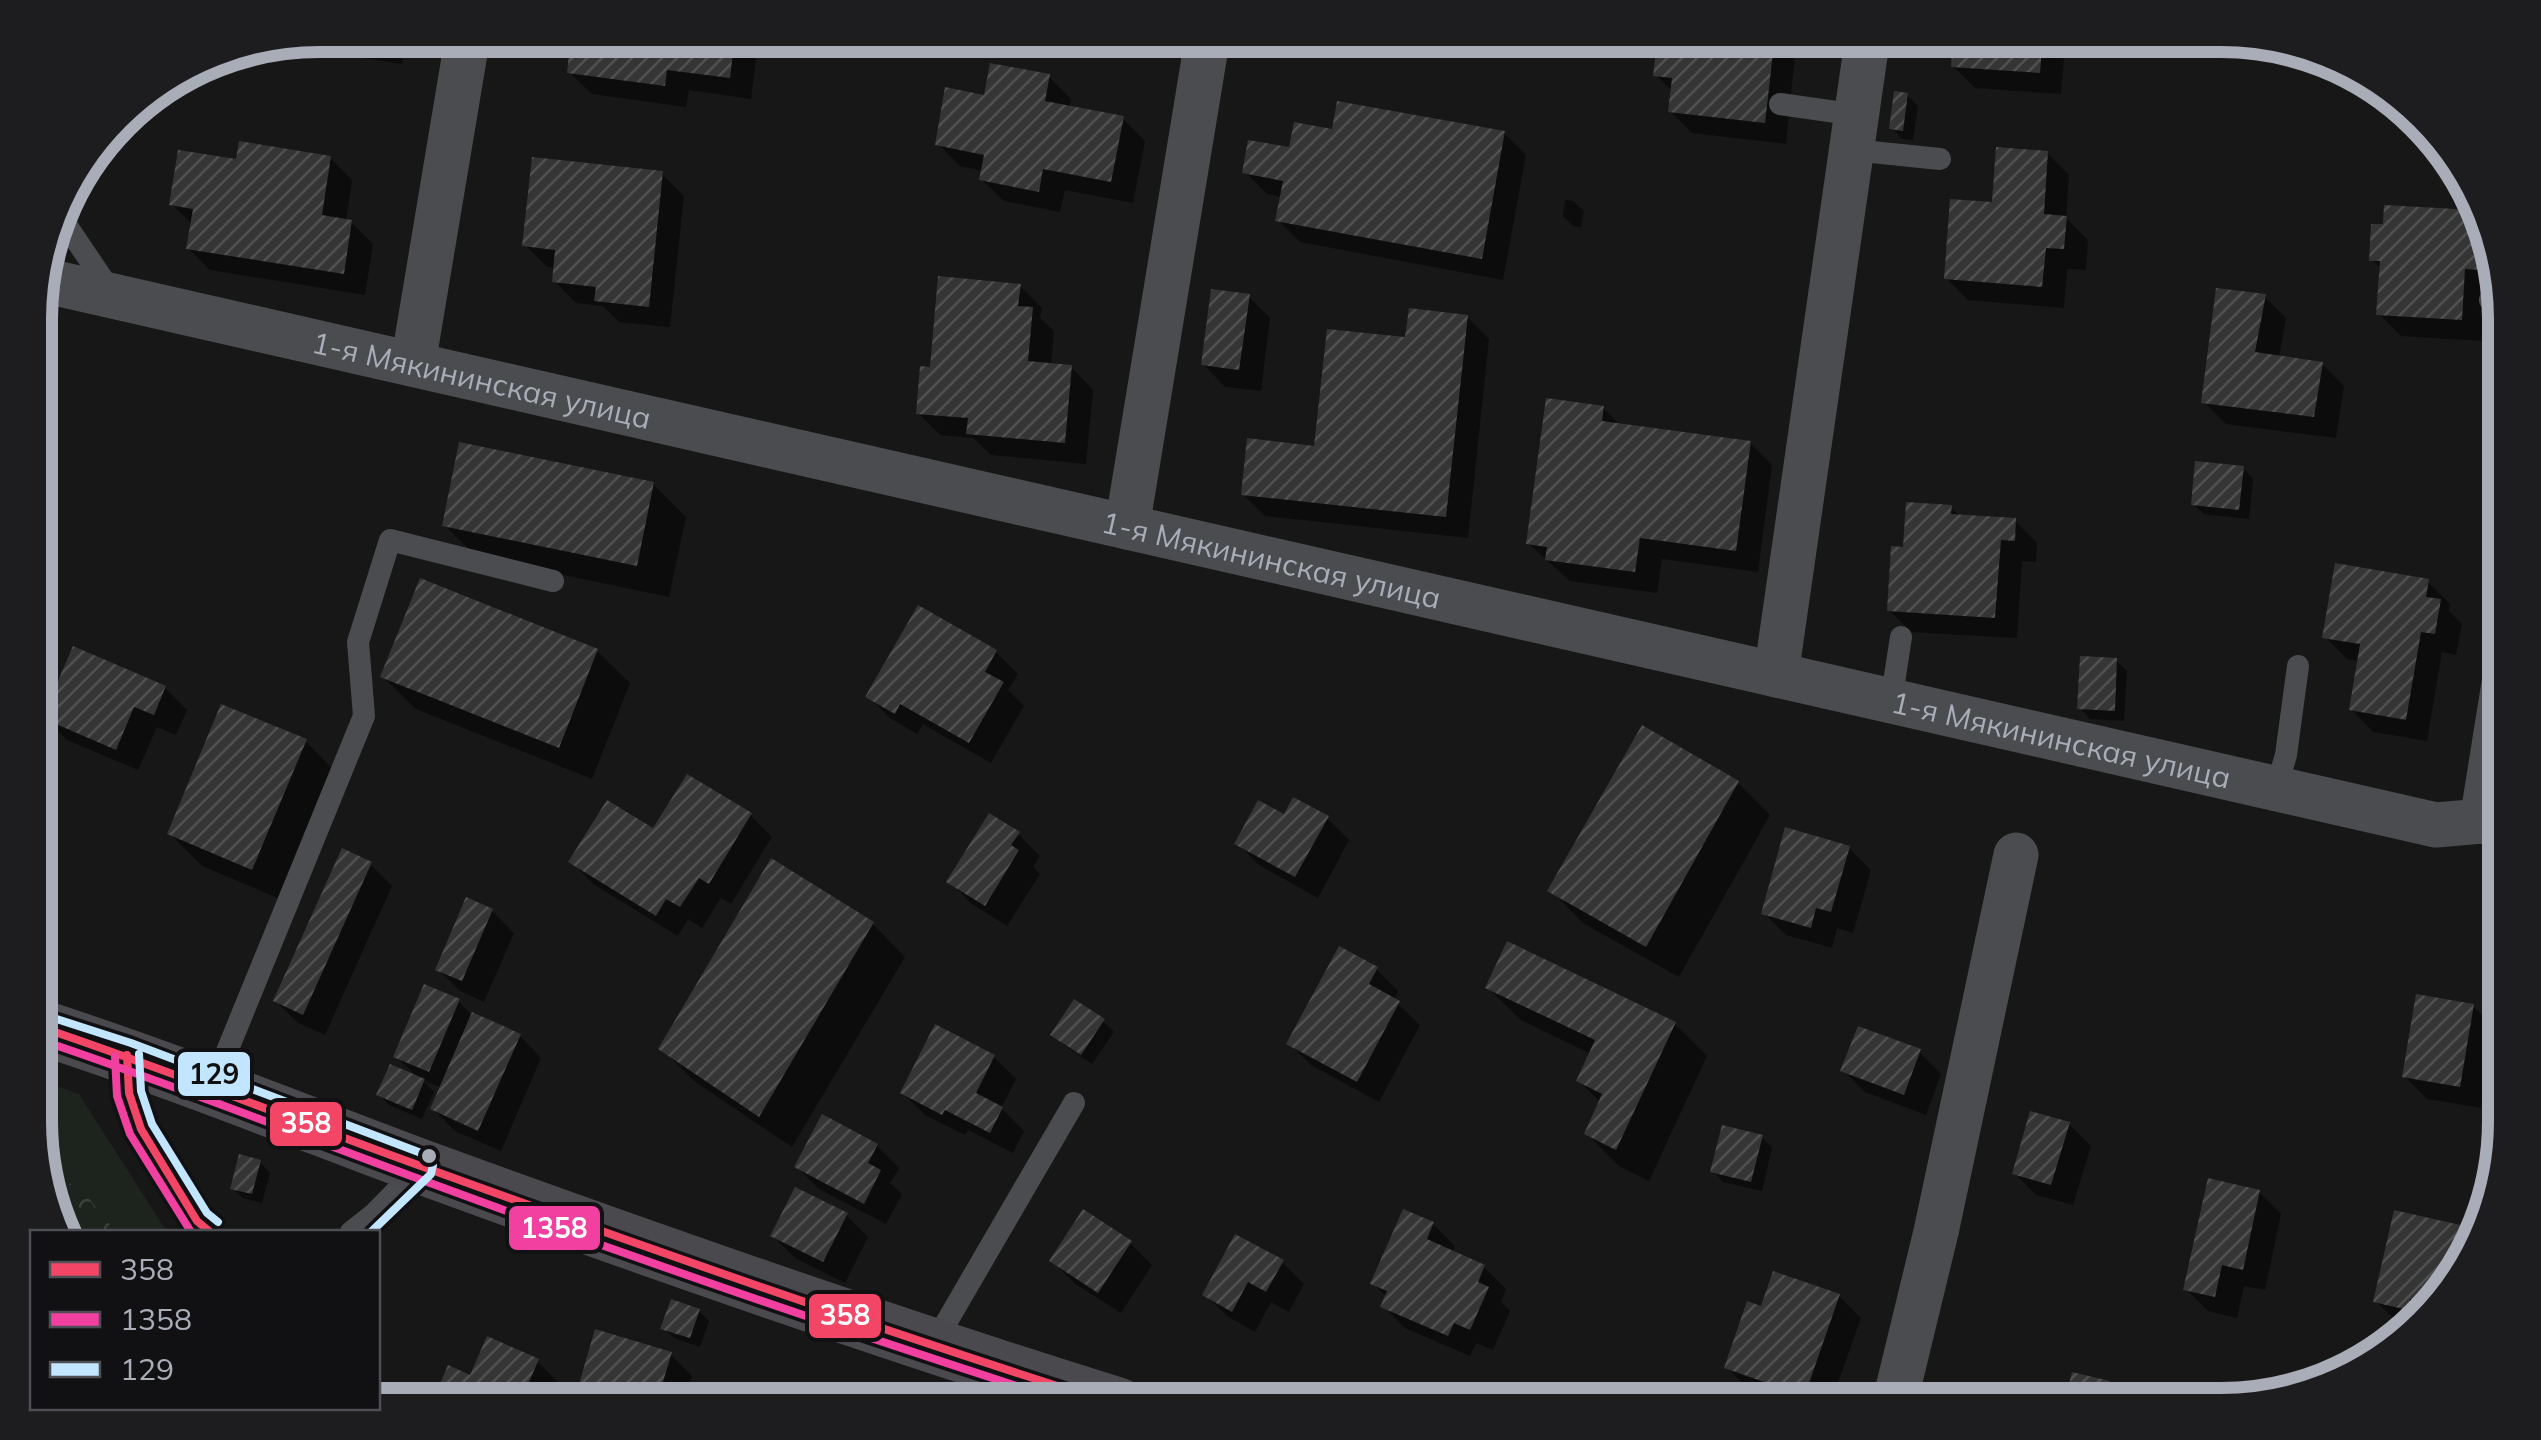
<svg xmlns="http://www.w3.org/2000/svg" width="2541" height="1440" font-family="Mulish,sans-serif">
  <style>
    .grass { fill: #1d241e }
    .forest { fill: url(#forest-crowns) }
    .shadow { fill: #0007 }
    .building { fill: url(#building-hatch) }
    .lines { fill: none; stroke-linecap: round; stroke-linejoin: round }
    .lane { stroke: #4b4c50; stroke-width: 22 }
    .street { stroke: #4b4c50; stroke-width: 45 }
    .secondary { stroke: #4a4a4e; stroke-width: 55 }
    .bus-1-casing { stroke: #111113; stroke-width: 15 }
    .bus-2-casing { stroke: #111113; stroke-width: 15 }
    .bus-3-casing { stroke: #111113; stroke-width: 15 }
    .bus-1 { stroke: #f34667; stroke-width: 8 }
    .bus-2 { stroke: #f240a1; stroke-width: 8 }
    .bus-3 { stroke: #c2e6ff; stroke-width: 8 }
    .bus-dot { fill: #a8adb8; stroke: #111113; stroke-width: 4 }
    .labels { text-anchor: middle; dominant-baseline: central; stroke-width: 10; stroke-linejoin: round; paint-order: stroke }
    .street-label { font-size: 30px; fill: #a8adb8; stroke: #111113 }
    .rim { fill: none; stroke: #a8adb8; stroke-width: 12 }
    .line-badge { stroke: #111113; stroke-width: 4 }
    .badge-label { font-size: 28px; text-anchor: middle; font-weight: bold; fill: #fff }
    .pale-badge-label { font-size: 28px; text-anchor: middle; font-weight: bold; fill: #111 }
  </style>
  <defs>
    <pattern id="forest-crowns" width="20" height="18" patternUnits="userSpaceOnUse" patternTransform="scale(2.5)"><rect width="20" height="18" fill="#1d241e"/><path d="M2 6a3 3 0 1 1 6 0M12 15a3 3 0 1 1 6 0" fill="none" stroke="#3b413d"/></pattern>
    <pattern id="building-hatch" width="6" height="6" patternUnits="userSpaceOnUse" patternTransform="scale(2.5)"><rect width="6" height="6" fill="#353536"/><path d="M-1 1l2-2M0 6l6-6M5 7l2-2" fill="none" stroke="#4f5051"/></pattern>
  </defs>
  <rect width="100%" height="100%" fill="#171717"/>
  <!-- grass -->
  <path class="grass" d="M37,1079L79,1094L167,1232H118L105,1220L75,1180L54,1200L37,1157Z"/>
  <!-- forest -->
  <path class="forest" d="M75,1179L105,1220L118,1232H66L54,1200Z"/>
  <!-- shadow -->
  <path class="shadow" d="M320,35H406L402,64L304,49L294,40Z
    M574,35H759L751,99L689,90L686,107L592,94L569,72Z
    M1468,35H1500L1499,40Z
    M1661,35H1797L1786,144L1692,133L1670,111L1673,92L1656,75Z
    M1954,35H2088L2087,48L2065,46L2061,94L1975,88L1953,66Z
    M1049,77L1071,99L1069,109L1123,119L1145,141L1133,203L1065,190L1060,212L1004,201L981,179L983,171L960,166L938,144L986,98Z
    M1907,95L1918,106L1913,140L1902,139L1892,128Z
    M1334,131L1504,133L1526,155L1503,280L1300,242L1278,220L1282,197L1267,194L1245,172Z
    M2047,153L2069,175L2066,218L2088,240L2086,270L2067,269L2064,308L1968,300L1946,278L1994,205Z
    M330,158L352,180L346,221L351,222L373,244L365,295L210,270L188,248L192,225L172,204L238,162Z
    M662,174L684,196L670,327L619,322L603,306L576,303L554,281L556,268L547,267L525,245Z
    M1565,200L1573,201L1584,211L1581,227L1573,226L1563,216Z
    M2472,212L2477,217L2501,289V291L2486,290L2483,341L2401,336L2379,314L2382,269L2372,260Z
    M1020,286L1042,308L1040,318L1054,331L1051,366L1071,367L1093,390L1086,464L991,455L973,438L940,435L918,413L933,369Z
    M1248,296L1270,318L1261,391L1225,387L1203,364Z
    M2264,296L2286,318L2279,358L2322,364L2344,386L2336,438L2226,424L2204,402Z
    M1467,317L1489,339L1468,538L1265,516L1243,494L1317,448L1407,340Z
    M1603,408L1621,426L1750,443L1772,465L1758,572L1662,559L1657,593L1570,581L1529,544Z
    M2243,468L2253,479L2249,519L2204,514L2193,504Z
    M653,484L686,517L669,597L477,557L444,525Z
    M1951,508L1961,517L2015,521L2037,543L2036,562L2022,561L2017,638L1911,632L1889,610L1905,550Z
    M2428,582L2450,604L2449,611L2462,624L2456,655L2442,652L2427,741L2373,732L2351,709L2360,661L2347,659L2325,637Z
    M597,651L630,683L592,779L416,709L383,677Z
    M996,652L1018,674L1008,690L1024,706L991,763L923,724L917,734L890,718L868,696Z
    M2116,660L2127,671L2124,721L2090,719L2080,708Z
    M165,688L187,710L176,735L157,727L138,770L67,740L45,718Z
    M305,741L338,774L285,901L202,866L170,834Z
    M1738,783L1770,815L1679,977L1583,923L1551,890Z
    M750,815L772,837L731,904L721,898L702,928L688,919L678,936L593,884L572,862L654,832Z
    M1327,818L1349,840L1318,898L1259,865L1237,843Z
    M1018,834L1040,856L1033,867L1040,874L1007,926L972,904L950,882Z
    M1849,848L1871,870L1853,933L1837,928L1832,948L1786,935L1764,913Z
    M772,862L873,924L905,957L792,1147L694,1081L661,1048Z
    M370,864L392,886L325,1035L298,1023L276,1001Z
    M492,911L514,933L484,1002L460,991L438,969Z
    M1376,969L1398,991L1394,1000L1420,1025L1379,1102L1311,1065L1289,1043Z
    M1488,988L1675,1024L1707,1056L1649,1181L1619,1166L1587,1134L1601,1103L1579,1081L1591,1054L1521,1020Z
    M458,1001L472,1015L520,1036L541,1058L501,1151L455,1131L433,1109L442,1088L422,1080L434,1092L422,1119L389,1105L379,1095L420,1080L396,1056Z
    M2473,1006L2495,1028L2481,1108L2427,1099L2405,1077Z
    M1103,1021L1114,1032L1092,1064L1064,1045L1054,1034Z
    M1919,1052L1941,1074L1926,1115L1865,1092L1843,1070Z
    M994,1057L1016,1079L1001,1108L1024,1131L1013,1153L968,1130L965,1135L925,1115L903,1093Z
    M2069,1124L2091,1146L2073,1205L2036,1195L2014,1173Z
    M1762,1137L1772,1148L1762,1191L1723,1182L1713,1171Z
    M877,1146L899,1168L890,1183L902,1194L886,1224L819,1189L797,1167Z
    M260,1162L270,1173L262,1203L243,1198L233,1188Z
    M2259,1192L2281,1214L2265,1290L2244,1286L2237,1318L2208,1311L2186,1289Z
    M2396,1213L2477,1231L2468,1262L2406,1325L2398,1323L2376,1301Z
    M846,1215L868,1237L845,1283L795,1258L773,1236Z
    M1433,1224L1455,1246L1452,1253L1484,1267L1506,1289L1501,1302L1510,1311L1493,1350L1476,1343L1470,1356L1405,1328L1383,1306L1387,1297L1373,1284Z
    M1130,1243L1152,1265L1121,1313L1074,1283L1052,1261Z
    M1282,1262L1304,1284L1289,1312L1271,1302L1255,1332L1227,1316L1205,1294Z
    M1839,1296L1861,1318L1830,1405H1793L1749,1390L1727,1367L1763,1309Z
    M699,1311L709,1321L700,1347L674,1338L663,1328Z
    M670,1354L692,1376L684,1405H576Z
    M537,1361L559,1383L550,1405H454L440,1391Z
    M2074,1375L2109,1384L2129,1404H2066Z"/>
  <!-- building -->
  <path class="building" d="M571,35H735L730,78L667,70L665,86L567,73Z
    M1658,35H1775L1765,123L1668,112L1672,78L1653,76Z
    M1953,35H2043L2040,73L1951,67Z
    M990,63L1050,74L1045,101L1124,116L1111,182L1043,169L1039,192L979,180L984,155L935,145L945,87L984,95Z
    M1894,91L1908,93L1903,131L1889,129Z
    M1337,101L1505,131L1482,259L1275,221L1283,181L1242,173L1248,140L1289,147L1294,122L1332,129Z
    M239,141L331,156L322,215L352,220L344,274L186,249L193,209L169,205L178,150L236,159Z
    M1996,147L2048,151L2044,214L2067,216L2064,249L2046,248L2042,287L1944,279L1950,199L1992,202Z
    M532,157L663,171L649,307L594,301L596,287L552,282L555,250L522,246Z
    M2384,205L2474,210L2472,234L2482,235L2480,270L2465,269L2462,320L2376,315L2380,261H2369L2371,224H2383Z
    M938,276L1021,284L1018,306L1033,307L1028,361L1072,365L1065,443L966,434L968,418L916,414L920,366L930,367Z
    M2216,288L2266,294L2255,352L2323,362L2314,417L2201,403Z
    M1211,289L1250,294L1239,370L1201,365Z
    M1409,308L1468,315L1446,517L1241,495L1247,438L1314,446L1327,329L1405,337Z
    M1546,398L1604,406L1602,421L1751,441L1736,551L1640,538L1635,572L1545,560L1547,547L1526,544Z
    M459,442L654,482L637,566L442,526Z
    M2195,461L2244,466L2239,510L2191,505Z
    M1906,502L1952,505L1951,514L2016,518L2015,541L2001,540L1995,618L1887,611L1891,546L1903,547Z
    M2335,563L2429,579L2426,597L2441,599L2435,634L2421,632L2406,720L2349,710L2360,644L2322,638Z
    M420,578L598,649L559,748L380,677Z
    M918,605L997,650L985,672L1004,682L969,743L900,704L895,714L865,697Z
    M73,646L166,686L154,715L134,707L116,750L42,718Z
    M2080,656L2117,658L2115,711L2077,709Z
    M221,704L307,739L252,870L167,834Z
    M1642,725L1739,781L1646,947L1547,891Z
    M687,774L752,813L709,884L699,878L680,907L666,899L656,916L568,862L607,800L653,828Z
    M1293,797L1329,816L1295,877L1234,844L1258,800L1284,814Z
    M989,813L1020,832L1011,845L1019,850L985,906L946,882Z
    M1785,827L1850,846L1831,912L1816,908L1811,928L1761,914Z
    M342,848L372,862L303,1015L273,1001Z
    M771,858L874,922L759,1117L658,1049Z
    M466,897L493,909L462,981L435,970Z
    M1507,941L1676,1022L1616,1150L1584,1134L1602,1094L1576,1081L1595,1040L1485,988Z
    M1339,946L1378,967L1369,984L1400,1001L1357,1082L1286,1044Z
    M424,984L460,999L429,1072L393,1057Z
    M2416,994L2474,1004L2460,1087L2402,1077Z
    M1074,999L1105,1019L1081,1055L1050,1035Z
    M472,1012L521,1034L478,1131L430,1109Z
    M935,1024L995,1055L976,1093L1003,1107L990,1133L945,1110L942,1115L900,1093Z
    M1858,1026L1921,1049L1904,1095L1840,1071Z
    M390,1064L425,1079L412,1110L376,1095Z
    M2030,1111L2070,1122L2051,1185L2012,1174Z
    M822,1114L878,1144L868,1163L881,1170L864,1204L794,1167Z
    M1722,1125L1763,1135L1751,1182L1710,1172Z
    M239,1154L261,1160L252,1194L230,1189Z
    M2208,1178L2260,1190L2243,1270L2222,1265L2215,1297L2183,1290Z
    M795,1187L848,1213L823,1262L770,1236Z
    M1083,1209L1132,1241L1098,1293L1049,1261Z
    M1403,1209L1434,1222L1427,1239L1485,1265L1478,1282L1489,1287L1470,1330L1454,1323L1448,1336L1380,1307L1387,1291L1370,1284Z
    M2394,1210L2478,1229L2468,1262L2427,1303L2410,1299L2408,1310L2373,1302Z
    M1235,1234L1284,1260L1266,1292L1248,1282L1232,1312L1202,1295Z
    M1773,1271L1840,1294L1808,1386L1802,1384L1799,1394L1724,1368L1747,1301L1761,1306Z
    M671,1299L700,1309L690,1338L660,1329Z
    M595,1329L672,1352L656,1405H573Z
    M487,1336L539,1359L519,1405H467L437,1391L448,1365L470,1375Z
    M2072,1372L2110,1381L2104,1404H2064Z"/>
  <g class="lines">
    <!-- lane -->
    <path class="lane" d="M1780,104L1857,115
      M1852,150L1940,159
      M58,213L112,293
      M2490,300L2505,302
      M1891,702L1901,637
      M2276,789L2286,755L2298,666
      M127,1059L129,1093L141,1129L197,1221L210,1232
      M212,1088L364,716L358,642L390,540L553,581
      M351,1232L375,1213L421,1166
      M932,1347L1074,1103"/>
    <!-- street -->
    <g class="street">
      <path id="s1" d="M38,279L2436,825L2482,821L2505,826"/>
      <path d="M413,364L468,35"/>
      <path d="M1127,527L1208,35"/>
      <path d="M1776,675L1868,35"/>
      <path d="M2482,821L2505,677"/>
      <path d="M1894,1405L1936,1232L2016,855"/>
    </g>
    <!-- secondary -->
    <path class="secondary" d="M37,1026C167,1068 294,1119 422,1167C652,1251 883,1332 1118,1405"/>
    <defs>
      <path id="bus-1" d="M37,1026C169,1070 298,1122 429,1169C657,1252 886,1332 1117,1405
        M127,1055L129,1093L141,1129L197,1221L210,1232"/>
      <path id="bus-2" d="M37,1039C167,1082 294,1133 422,1180C639,1260 856,1335 1076,1405
        M115,1056L117,1096L130,1134L191,1232"/>
      <path id="bus-3" d="M41,1014L131,1043L429,1156L433,1165L431,1174L371,1232
        M139,1054L141,1091L152,1124L207,1213L218,1222"/>
    </defs>
    <!-- bus-1 casing -->
    <use href="#bus-1" class="bus-1-casing"/>
    <!-- bus-2 casing -->
    <use href="#bus-2" class="bus-2-casing"/>
    <!-- bus-3 casing -->
    <use href="#bus-3" class="bus-3-casing"/>
    <!-- bus-1 -->
    <use href="#bus-1" class="bus-1"/>
    <!-- bus-2 -->
    <use href="#bus-2" class="bus-2"/>
    <!-- bus-3 -->
    <use href="#bus-3" class="bus-3"/>
  </g>
  <!-- markers -->
  <circle class="bus-dot" cx="429" cy="1156" r="9"/>
  <g class="labels">
    <!-- street labels -->
    <g class="street-label">
      <text stroke="none"><textPath href="#s1" startOffset="455">1-я Мякининская улица</textPath></text>
      <text stroke="none"><textPath href="#s1" startOffset="1265">1-я Мякининская улица</textPath></text>
      <text stroke="none"><textPath href="#s1" startOffset="2075">1-я Мякининская улица</textPath></text>
    </g>
  </g>
  <!-- crop -->
  <path d="M0 0H2541V1440H0ZM319 52H2221A267 267 0 0 1 2488 319V1121A267 267 0 0 1 2221 1388H319A267 267 0 0 1 52 1121V319A267 267 0 0 1 319 52Z" fill="#1d1d20" fill-rule="evenodd"/>
  <path class="rim" d="M319 52H2221A267 267 0 0 1 2488 319V1121A267 267 0 0 1 2221 1388H319A267 267 0 0 1 52 1121V319A267 267 0 0 1 319 52Z"/>
  <g class="line-badge">
    <rect x="176" y="1050" width="76" height="48" rx="10" fill="#c2e6ff"/>
    <rect x="268" y="1100" width="76" height="48" rx="10" fill="#f34667"/>
    <rect x="507" y="1204" width="95" height="48" rx="10" fill="#f240a1"/>
    <rect x="807" y="1292" width="76" height="48" rx="10" fill="#f34667"/>
  </g>
  <g class="badge-label">
    <text x="306" y="1133">358</text>
    <text x="554" y="1238">1358</text>
    <text x="845" y="1325">358</text>
  </g>
  <g class="pale-badge-label">
    <text x="214" y="1084">129</text>
  </g>
  <!-- legend -->
  <rect x="30" y="1230" width="350" height="180" fill="#111113" stroke="#4d4f55" stroke-width="2.5"/>
  <rect x="50" y="1262" width="50" height="15" fill="#f34667" stroke="#4d4f55" stroke-width="2.5"/>
  <text x="120" y="1280" font-size="30" fill="#a8adb8">358</text>
  <rect x="50" y="1312" width="50" height="15" fill="#f240a1" stroke="#4d4f55" stroke-width="2.5"/>
  <text x="120" y="1330" font-size="30" fill="#a8adb8">1358</text>
  <rect x="50" y="1362" width="50" height="15" fill="#c2e6ff" stroke="#4d4f55" stroke-width="2.5"/>
  <text x="120" y="1380" font-size="30" fill="#a8adb8">129</text>
</svg>
